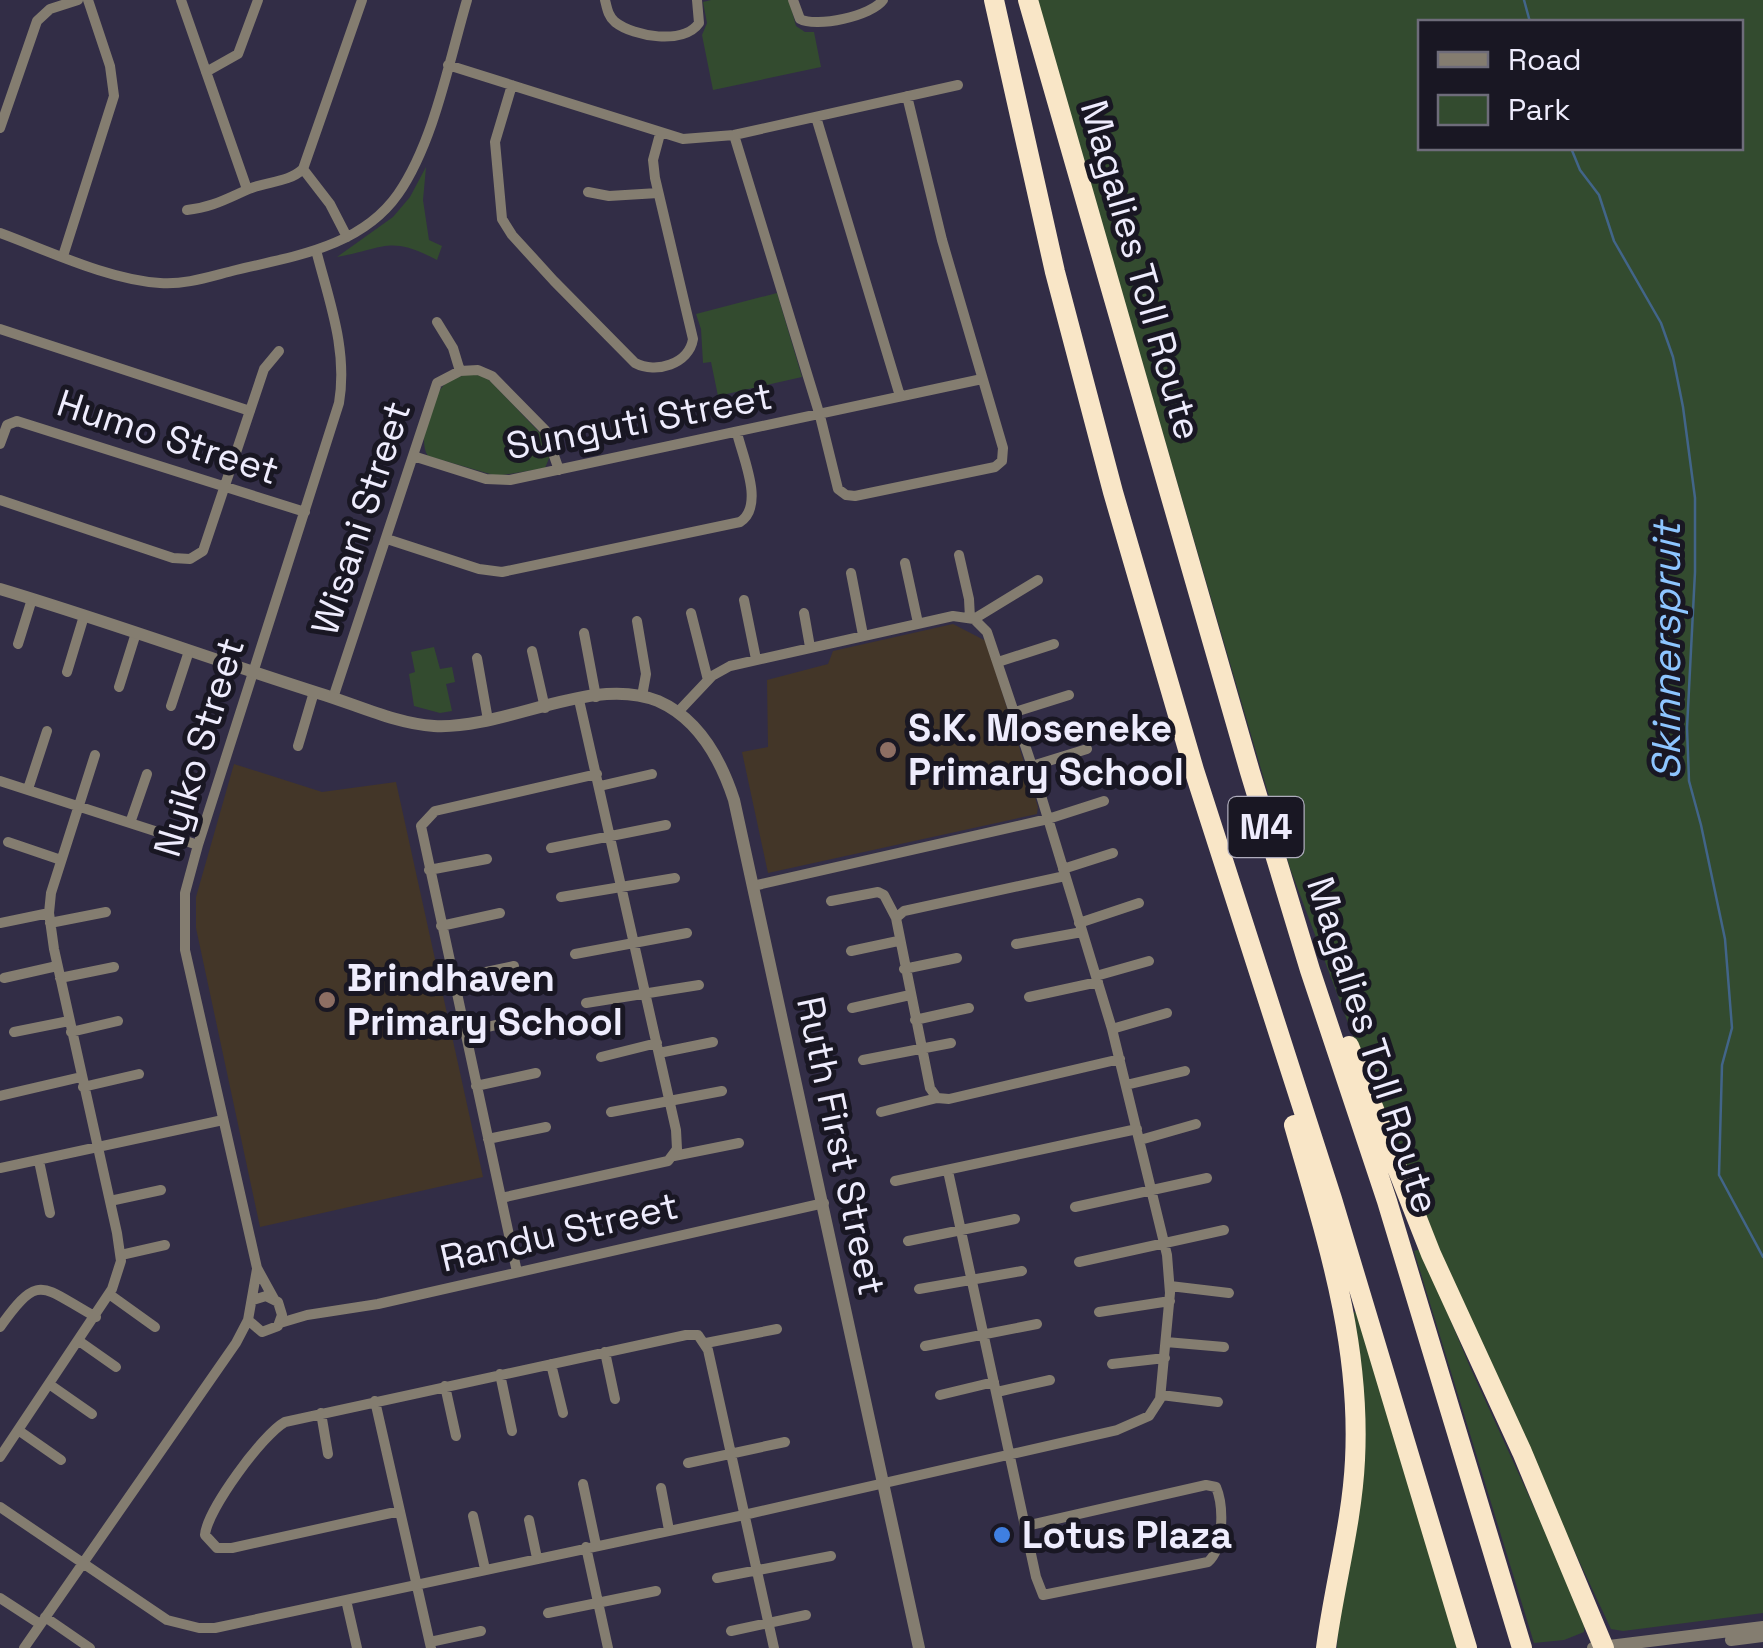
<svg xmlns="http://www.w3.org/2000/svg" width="1763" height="1648" font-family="'Space Grotesk',sans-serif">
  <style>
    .education { fill: #433628 }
    .green { fill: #334b2f; fill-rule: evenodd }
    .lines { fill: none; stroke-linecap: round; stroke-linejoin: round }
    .stream { stroke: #426589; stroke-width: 2.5 }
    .minor { stroke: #847d70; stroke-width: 10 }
    .tertiary { stroke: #847d70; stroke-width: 12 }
    .motorway { stroke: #f9e6c7; stroke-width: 20 }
    .education-dot { fill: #8d6e63; stroke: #191723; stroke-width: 4 }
    .shop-dot { fill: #3f7fe0; stroke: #191723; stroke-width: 4 }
    .labels { text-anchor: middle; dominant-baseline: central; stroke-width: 10; stroke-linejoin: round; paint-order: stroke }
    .shield { fill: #191723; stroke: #aeacbc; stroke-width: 2.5 }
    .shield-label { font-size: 35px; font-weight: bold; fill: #eeecfd }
    .street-label { font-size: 38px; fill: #eeecfd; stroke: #191723 }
    .poi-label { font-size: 38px; font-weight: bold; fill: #eeecfd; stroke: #191723; text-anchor: start }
    .water-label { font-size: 40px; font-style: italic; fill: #8dc5ff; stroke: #191723 }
  </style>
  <rect width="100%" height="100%" fill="#322d46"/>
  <!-- education -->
  <path class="education" d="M953,624L986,641L1038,807L1037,814L768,873L742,752L768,747L767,680L828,664L833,651Z
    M234,764L322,792L396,782L483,1177L260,1227L196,928V897Z"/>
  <!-- green -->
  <path class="green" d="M711,0H789L796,26L805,32H814L821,67L713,90L702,35L707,23L703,2Z
    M1036,0H1763V1613L1623,1631L1611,1629L1475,1339L1363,1063L1290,868ZM1420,22H1740V148H1420Z
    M426,167L423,200L429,240L442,246L437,260C389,235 386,248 337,257L393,217L410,197Z
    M777,293L802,377L718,396L711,362L703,363L701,329L696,314Z
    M467,374L485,376L494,385L541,434L550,456L545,468L497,476L428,456C417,442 431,398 444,385C450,379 459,377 467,374Z
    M434,647L440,669L452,667L455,682L446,684L452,711L440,713L414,706L409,674L415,672L411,652Z
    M1421,1249L1470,1367L1585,1619L1584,1632L1564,1640L1534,1643L1414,1251Z
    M1358,1311L1458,1648H1337L1353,1313Z"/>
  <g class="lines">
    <!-- stream -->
    <path class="stream" d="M1524,0L1530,22
      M1571,148L1580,170L1599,195L1614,241L1661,323L1673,357L1683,407L1695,498V572L1687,728L1689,781L1701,825L1725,939L1732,1028L1722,1065L1719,1175L1763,1257"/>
    <!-- minor -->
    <path class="minor" d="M181,0L247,189
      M605,0C607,8 608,16 615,22C634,37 684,45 699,23L697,0
      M793,0L800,19C816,28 872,16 883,0
      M448,65L683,139L734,135L958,85
      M206,72L238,54L258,0
      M512,85L495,142L502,219L512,235L554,281L635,363C656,374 689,364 693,339L655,178L653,160L660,134
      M816,117L900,396
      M0,128L37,21L50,9L78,0
      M734,135L820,416L838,489L846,495L855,496L995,467L1002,461L1003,448L942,240L907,96
      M303,169L330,204L347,237
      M588,192L609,196L658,193
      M187,210C211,208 228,198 249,189C267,181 288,183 303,169L362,0
      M0,233C49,251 109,280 160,283C186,285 211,276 236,270C294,256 361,247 398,194C434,142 449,61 467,0
      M63,256L114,96L110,66L88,0
      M437,322L453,348L460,371
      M0,329L250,411
      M0,444L7,425L17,421L305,512
      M413,456L486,479L510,480L982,379
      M0,500L173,558L190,559L203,551L264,369L279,351
      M387,539L479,569L502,572L740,522C765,506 743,458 737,433
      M959,555L969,599L970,618
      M905,563L918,623
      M851,573L863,635
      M744,600L756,659
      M691,613L708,680
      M804,613L810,647
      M974,619L1038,580
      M637,621L646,674L642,696
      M584,633L596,697
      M18,644L32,599
      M532,651L545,708
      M477,658L488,720
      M998,662L1054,644
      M67,672L84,616
      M119,687L136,633
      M333,698L437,383L460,371L478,370L492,376L545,430L559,470
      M171,706L189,651
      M1015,712L1069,695
      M298,746L314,692
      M1032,766L1087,749
      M0,781L198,845
      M600,786L652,774
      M28,789L47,731
      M130,823L147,774
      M8,842L61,860
      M551,848L666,825
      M1063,869L1113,853
      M429,870L487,859
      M1065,876L904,911L896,918L930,1088L937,1098L949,1099L1120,1059
      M753,886L1048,819L1104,801
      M561,897L675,878
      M831,901L878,892L884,895L896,918
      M0,923L49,913
      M50,923L106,912
      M1079,923L1139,903
      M441,926L500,913
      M1016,944L1082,932
      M851,951L898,941
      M575,954L687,933
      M904,969L957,958
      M1096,976L1149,961
      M4,978L57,966
      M60,978L114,967
      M453,979L514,966
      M1029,997L1098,982
      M586,1003L699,985
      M852,1008L910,995
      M915,1020L969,1008
      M1112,1029L1167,1013
      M14,1032L69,1021
      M71,1032L118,1021
      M465,1032L527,1018
      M659,1053L713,1042
      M601,1057L657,1043
      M863,1060L951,1043
      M1126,1085L1185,1071
      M476,1086L536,1073
      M83,1087L139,1074
      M0,1096L81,1077
      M611,1112L722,1091
      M881,1112L937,1098
      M488,1139L546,1127
      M1140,1140L1196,1124
      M674,1156L739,1143
      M39,1161L50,1213
      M0,1168L223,1120
      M948,1171L1036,1577L1043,1595L1208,1562C1224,1548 1224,1506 1216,1487L1206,1485L1026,1526
      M895,1181L1137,1129
      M501,1198L668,1161L677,1149L676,1130L579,700
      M110,1201L161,1190
      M1075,1207L1207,1178
      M908,1241L1015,1219
      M121,1255L165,1245
      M1079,1262L1224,1230
      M517,1272L421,826L435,811L597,774
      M1170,1286L1229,1293
      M919,1289L1022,1271
      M109,1294L155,1327
      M274,1299L257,1268L185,950V893L198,845L339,403C348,350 329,301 316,250
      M253,1300L266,1296L278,1302L282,1315L278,1326L262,1332L248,1320L257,1269
      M1099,1312L1170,1301
      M280,1323L307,1315L378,1304L824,1203
      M0,1327C40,1271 41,1287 96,1317
      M79,1341L116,1367
      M1166,1342L1224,1347
      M706,1343L777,1329
      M925,1346L1037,1324
      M605,1352L615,1399
      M551,1364L563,1413
      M1112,1364L1165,1358
      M500,1374L512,1431
      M49,1384L92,1414
      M445,1386L456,1436
      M997,1392L1050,1380
      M940,1395L994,1382
      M1161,1395L1218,1402
      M375,1401L431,1648
      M321,1413L328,1454
      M18,1430L61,1460
      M0,1457L112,1289L121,1261L117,1233L54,949L49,913L51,893L95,755
      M688,1463L785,1442
      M583,1484L596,1545
      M661,1488L669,1530
      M0,1507L167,1620L199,1628H215L744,1515L1117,1430L1149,1416L1160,1399L1170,1293L1167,1255L1112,1029L1032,766L987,632L974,619L953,616L730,666L712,676L678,712
      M400,1511L232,1548H217L205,1535C207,1510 263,1434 285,1422L686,1335H698L708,1350L774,1648
      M473,1516L485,1569
      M529,1520L537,1558
      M586,1547L608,1648
      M717,1578L831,1556
      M0,1598L40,1624
      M346,1600L357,1648
      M548,1613L656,1591
      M45,1617L90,1648
      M731,1631L806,1615
      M430,1642L481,1631
      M24,1648L236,1343L248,1320"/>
    <!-- tertiary -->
    <path class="tertiary" d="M0,589C107,621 211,659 318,693C355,704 396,724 434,726C505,730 592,674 658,701C699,719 721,760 734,800L919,1648
      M1731,1640L1763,1636
      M1593,1648L1763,1627"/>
    <!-- motorway -->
    <path class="motorway" d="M994,0L1055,272L1113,492L1194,770L1332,1199L1467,1648
      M1028,0L1250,772L1310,970L1387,1201L1522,1648
      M1349,1046L1431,1254L1522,1452L1604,1648
      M1294,1125C1326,1237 1361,1341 1355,1460C1352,1523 1334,1586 1326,1648"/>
  </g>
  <!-- markers -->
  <g class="education-dot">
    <circle cx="888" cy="750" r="10"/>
    <circle cx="327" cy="1000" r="10"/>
  </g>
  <circle class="shop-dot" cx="1002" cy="1535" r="10"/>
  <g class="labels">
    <!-- shield labels -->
    <rect class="shield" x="1228.5" y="797" width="75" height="60" rx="8"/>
    <g class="shield-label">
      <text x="1266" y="827">M4</text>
    </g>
    <!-- street labels -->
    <g class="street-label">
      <text transform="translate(1141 270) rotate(74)">Magalies Toll Route</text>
      <text transform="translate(639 421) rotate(-11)">Sunguti Street</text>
      <text transform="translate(168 437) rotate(18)">Humo Street</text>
      <text transform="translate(361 518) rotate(-72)">Wisani Street</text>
      <text transform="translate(199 747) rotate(-73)">Nyiko Street</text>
      <text transform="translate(1373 1045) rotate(72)">Magalies Toll Route</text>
      <text transform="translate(841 1146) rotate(78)">Ruth First Street</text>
      <text transform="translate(559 1232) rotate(-13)">Randu Street</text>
    </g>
    <!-- poi labels -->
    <g class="poi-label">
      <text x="908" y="728">S.K. Moseneke<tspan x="908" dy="44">Primary School</tspan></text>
      <text x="347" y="978">Brindhaven<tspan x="347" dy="44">Primary School</tspan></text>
      <text x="1022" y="1535">Lotus Plaza</text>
    </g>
    <!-- water labels -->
    <g class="water-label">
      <text transform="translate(1666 651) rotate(-90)">Skinnerspruit</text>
    </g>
  </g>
  <!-- legend -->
  <rect x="1418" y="20" width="325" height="130" fill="#191723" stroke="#6e6c7a" stroke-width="2.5"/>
  <rect x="1438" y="52" width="50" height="15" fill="#847d70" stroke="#6e6c7a" stroke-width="2.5"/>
  <text x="1508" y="70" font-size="30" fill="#eeecfd">Road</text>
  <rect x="1438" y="95" width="50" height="30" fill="#334b2f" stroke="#6e6c7a" stroke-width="2.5"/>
  <text x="1508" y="120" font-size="30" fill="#eeecfd">Park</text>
</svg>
